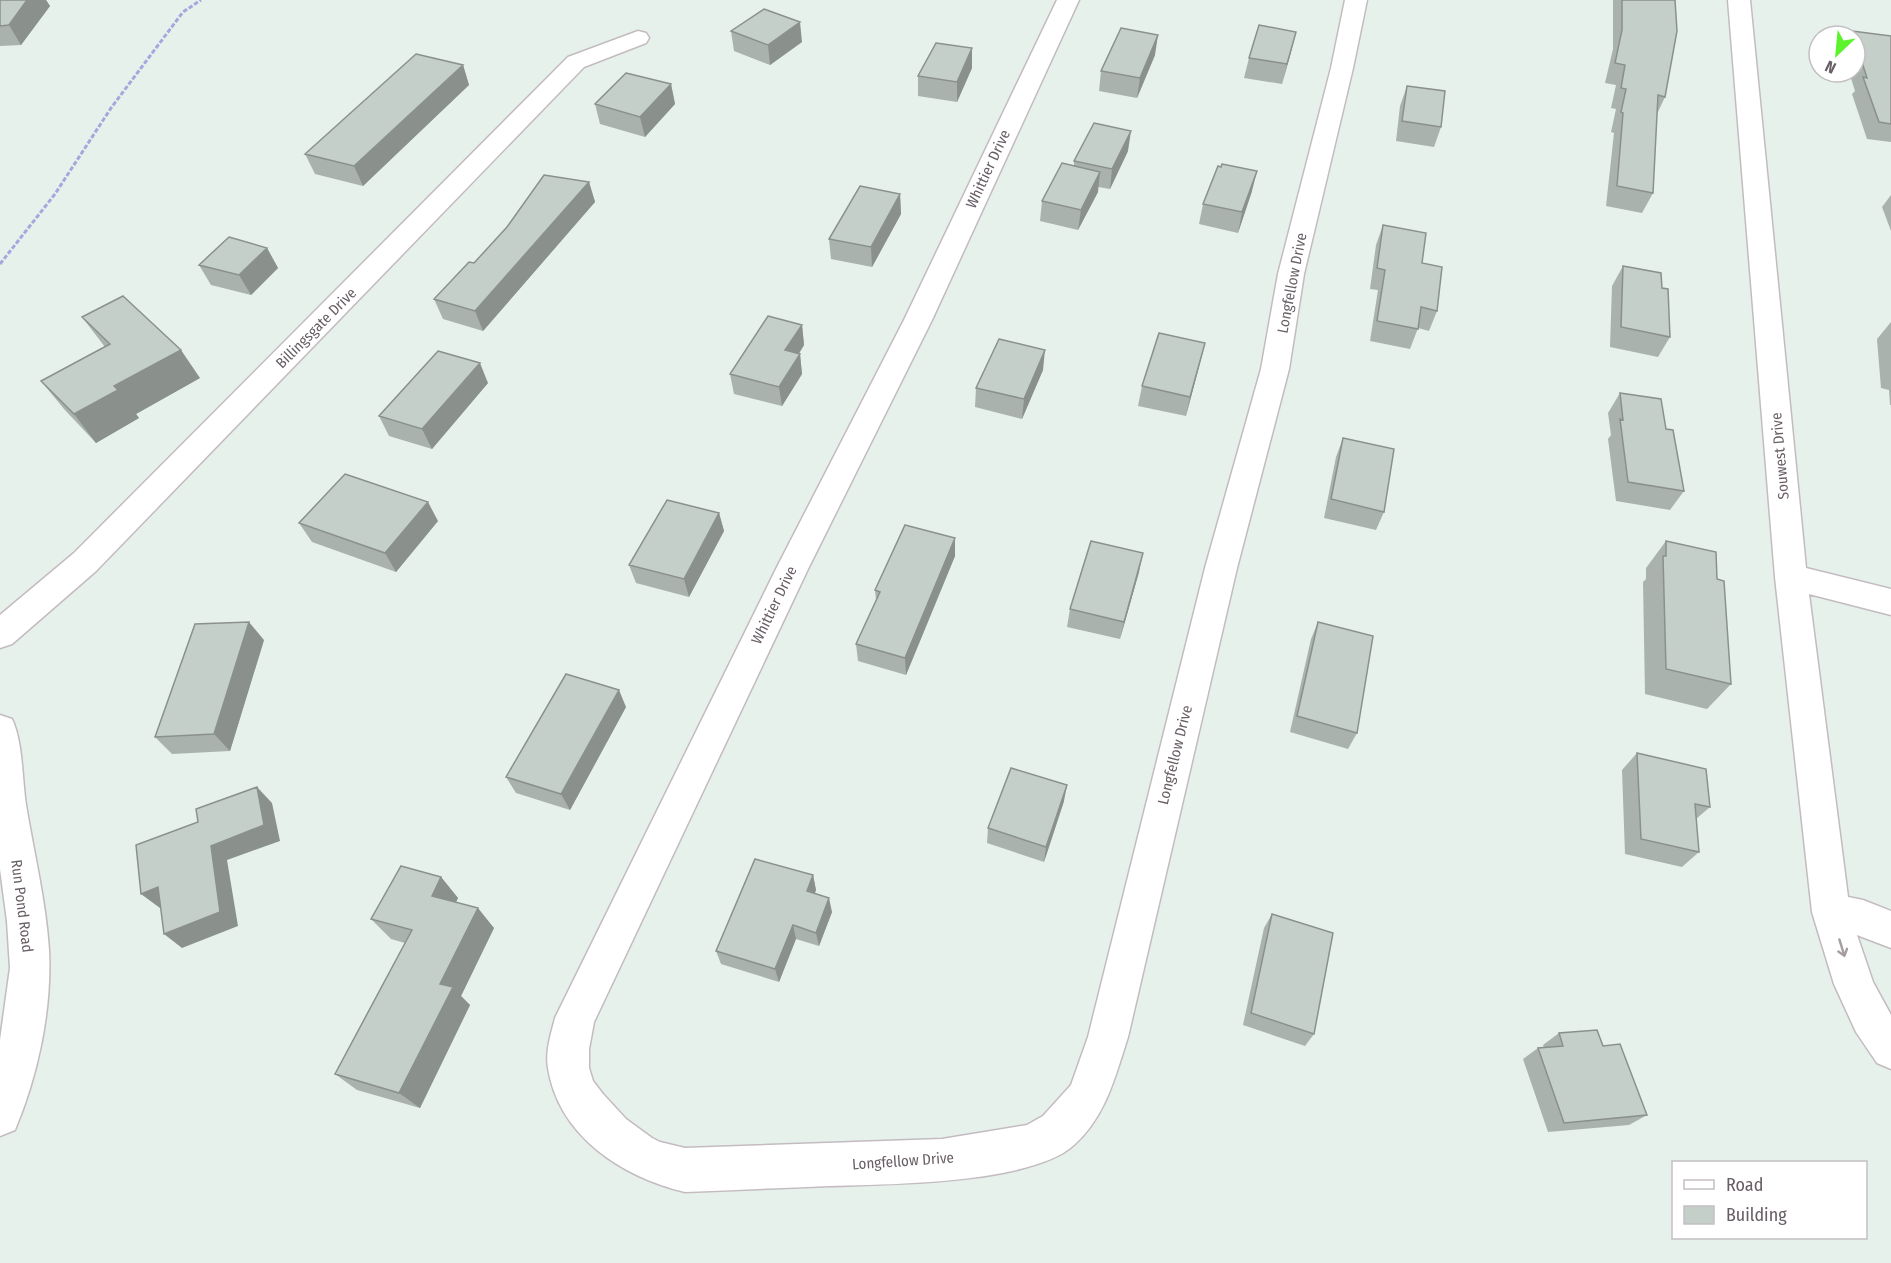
<svg xmlns="http://www.w3.org/2000/svg" width="1891" height="1263" font-family="'Fira Sans Condensed',sans-serif">
  <style>
    .lines { fill: none; stroke-linecap: round; stroke-linejoin: round }
    .minor-casing { stroke: #c3bbc0; stroke-width: 3 }
    .path { stroke: #a5a8dc; stroke-width: 3; stroke-dasharray: 4.5 2; stroke-linecap: butt }
    .minor { fill: #fff; fill-rule: evenodd }
    .wall { fill: #a9b2ad }
    .shaded-wall { fill: #8a918d }
    .building { fill: #c5cfc9; stroke: #8a918d; stroke-width: 1.5 }
    .oneway { stroke: #a49ea3 }
    .labels { text-anchor: middle; dominant-baseline: central; stroke-width: 4.5; stroke-linejoin: round; paint-order: stroke }
    .street-label { font-size: 15px; fill: #685e66; stroke: #fff }
  </style>
  <rect width="100%" height="100%" fill="#e7f1ec"/>
  <g class="lines">
    <defs>
      <path id="minor" d="M1057,0H1079L932,320L808,569L594,1022L589,1049V1068L593,1081L603,1094L626,1119L652,1138L660,1142L685,1148L942,1139L1027,1125L1043,1116L1071,1085L1088,1037L1205,568L1261,369L1278,274L1331,68L1345,0H1367L1353,68L1304,274L1289,369L1237,568L1128,1037C1115,1077 1106,1116 1074,1145C1031,1184 889,1184 830,1186C782,1188 733,1190 685,1192C623,1177 559,1137 548,1068C545,1052 551,1034 555,1018L776,569L904,320Z
        M1728,0H1750L1806,568L1891,589V615L1809,594L1848,897L1863,900L1891,911V948L1857,935L1873,982L1891,1015V1069L1877,1063L1856,1032L1834,984L1812,912L1775,577Z
        M638,31L646,33L649,38L646,43L584,67L96,571L12,644L0,648V615L74,553L568,57Z
        M0,715L12,719C23,742 22,779 26,805C34,853 46,902 49,950C52,1010 38,1075 15,1130L0,1136V1040L10,968L7,921L0,869Z"/>
    </defs>
    <!-- minor casing -->
    <use href="#minor" class="minor-casing"/>
    <!-- path -->
    <path class="path" d="M0,264L55,194L111,108L183,12L201,0"/>
    <!-- minor -->
    <use href="#minor" class="minor"/>
  </g>
  <!-- wall -->
  <path class="wall" d="M0,0H46L50,6L21,45L0,46Z
    M1613,0H1675L1665,97L1657,114L1653,193L1642,213L1606,206L1614,133L1611,132L1616,109L1611,108L1616,85L1605,83L1613,49Z
    M731,31L802,42L770,65L734,51Z
    M1852,31L1891,37V142L1867,139L1852,94L1855,91L1849,72H1855V36H1849Z
    M1291,52L1282,84L1244,78L1249,58Z
    M1155,55L1137,98L1099,91L1101,71Z
    M463,65L469,85L363,186L315,174L305,154Z
    M972,68L957,102L918,96V76Z
    M671,84L675,104L645,137L600,124L595,104Z
    M1407,86L1441,127L1434,147L1396,141L1400,106Z
    M1128,151L1110,189L1098,187V192L1078,230L1040,221L1042,201L1074,166V161Z
    M589,182L595,202L483,331L443,319L434,299L474,263Z
    M1252,191L1238,233L1199,224L1203,204Z
    M900,194L901,214L872,267L831,259L829,239Z
    M1891,195V231L1882,207Z
    M1383,225L1422,263L1437,311L1429,331L1418,328L1410,349L1370,341L1378,290L1370,289L1376,245Z
    M267,248L278,268L251,295L211,285L199,265Z
    M1623,266L1662,288L1670,337L1658,357L1610,347L1612,286Z
    M82,317L200,378L136,414L139,418L96,443L64,409L41,381L105,347Z
    M1891,322V405H1890L1889,390L1881,388L1877,339Z
    M802,325L804,345L799,354H800L802,374L782,406L734,394L730,374Z
    M1205,343L1186,416L1138,406L1142,386Z
    M1043,370L1022,419L975,407L976,388Z
    M488,383L432,449L389,436L379,416Z
    M1620,393L1666,429L1684,491L1670,510L1616,501L1608,439L1611,435L1608,413Z
    M1343,438L1384,512L1376,530L1324,518L1336,457Z
    M719,513L724,531L689,597L636,583L629,565Z
    M438,521L396,572L312,542L299,523Z
    M955,538V556L906,675L858,661L856,644L876,600L875,590Z
    M1666,541L1717,579L1731,684L1707,709L1645,694L1643,582L1646,579V568Z
    M1139,572L1120,639L1067,627L1070,609Z
    M1318,622L1357,733L1348,749L1290,732L1311,639Z
    M264,640L230,751L172,754L155,737Z
    M626,707L570,810L516,793L506,777Z
    M1637,753L1710,807L1696,819L1699,852L1682,867L1625,854L1622,770Z
    M1064,801L1044,862L987,843L988,828Z
    M813,875L816,890L815,893L832,912L819,946L796,939L779,982L721,964L716,951Z
    M441,877L458,898L456,902L494,928L461,996L470,1005L420,1108L357,1090L335,1074L405,943L391,939L371,919Z
    M1272,914L1314,1034L1305,1046L1243,1025L1264,928Z
    M1559,1033L1603,1046L1647,1115L1629,1125L1548,1132L1523,1059L1538,1048H1544L1543,1045Z"/>
  <!-- shaded-wall -->
  <path class="shaded-wall" d="M27,0H46L50,6L21,45L9,25Z
    M800,22L802,42L770,65L768,45Z
    M1296,32L1291,52L1282,84L1287,64Z
    M1158,35L1155,55L1137,98L1140,78Z
    M972,48V68L957,102V82Z
    M463,65L469,85L363,186L354,166Z
    M671,84L675,104L645,137L640,117Z
    M1131,131L1128,151L1110,189L1112,169Z
    M1257,171L1252,191L1238,233L1242,212Z
    M1100,172L1098,192L1078,230L1081,210Z
    M589,182L595,202L483,331L475,311Z
    M900,194L901,214L872,267L871,247Z
    M267,248L278,268L251,295L239,275Z
    M802,325L804,345L788,370L785,350Z
    M1205,343L1200,363L1186,416L1190,397Z
    M181,350L200,378L136,414L139,418L96,443L74,414L114,386Z
    M1045,350L1043,370L1022,419L1024,399Z
    M800,354L802,374L782,406L779,387Z
    M480,363L488,383L432,449L422,429Z
    M428,502L438,521L396,572L385,553Z
    M719,513L724,531L689,597L684,579Z
    M955,538V556L906,675L905,658Z
    M1143,553L1139,572L1120,639L1124,622Z
    M249,622L264,640L230,751L214,734Z
    M619,690L626,707L570,810L561,794Z
    M1067,785L1064,801L1044,862L1046,847Z
    M257,787L272,803L280,841L227,860L238,926L182,948L164,934L211,846Z
    M813,875L816,890L810,905L807,891Z
    M441,877L458,898L449,916L432,896Z
    M158,887L177,902L160,908L141,894Z
    M829,898L832,912L819,946L816,933Z
    M478,908L494,928L461,996L470,1005L420,1108L399,1093L440,984Z
    M793,925L796,939L779,982L775,969Z"/>
  <!-- building -->
  <path class="building" d="M0,0H27L9,25L0,26Z
    M1622,0H1675L1677,31L1665,97L1658,95L1653,193L1617,186L1623,113L1621,112L1626,89L1621,88L1625,65L1615,63L1622,30Z
    M764,9L800,22L768,45L731,31Z
    M1259,25L1296,32L1287,64L1249,58Z
    M1121,28L1158,35L1140,78L1101,71Z
    M1852,31L1891,36V124L1879,122L1863,77L1867,78L1855,40V36H1854Z
    M936,43L972,48L957,82L918,76Z
    M416,54L463,65L354,166L305,154Z
    M626,73L671,84L640,117L595,104Z
    M1407,86L1445,91L1441,127L1402,121Z
    M1094,123L1131,131L1112,169L1074,161Z
    M1062,163L1100,172L1081,210L1042,201Z
    M1222,164L1257,171L1242,212L1203,204L1218,166L1221,167Z
    M544,175L589,182L475,311L434,299L469,262L474,263L507,227Z
    M860,186L900,194L871,247L829,239Z
    M1383,225L1426,233L1422,263L1442,267L1437,311L1421,307L1418,329L1377,321L1385,270L1377,268Z
    M229,237L267,248L239,275L199,265Z
    M1623,266L1661,273L1662,288L1668,289L1670,337L1621,327Z
    M123,296L181,350L114,386L118,390L74,414L41,381L110,344L82,317Z
    M768,316L802,325L785,350L800,354L779,387L730,374Z
    M1159,333L1205,343L1190,397L1142,386Z
    M999,339L1045,350L1024,399L976,388Z
    M438,351L480,363L422,429L379,416Z
    M1620,393L1661,399L1666,429L1673,430L1684,491L1628,482L1620,419L1623,420Z
    M1343,438L1394,449L1384,512L1331,499Z
    M345,474L428,502L385,553L299,523Z
    M667,500L719,513L684,579L629,565Z
    M905,525L955,538L905,658L856,644L880,592L875,590Z
    M1091,541L1143,553L1124,622L1070,609Z
    M1666,541L1716,552L1717,579L1724,581L1731,684L1666,669L1663,556H1666Z
    M249,622L214,734L155,737L195,624Z
    M1318,622L1373,636L1357,733L1297,716Z
    M566,674L619,690L561,794L506,777Z
    M1637,753L1706,769L1710,807L1695,804L1699,852L1641,839Z
    M1011,768L1067,785L1046,847L988,828Z
    M257,787L264,825L211,846L220,912L164,934L158,887L141,894L136,845L198,822L196,809Z
    M755,859L813,875L807,891L829,898L816,933L793,925L775,969L716,951Z
    M401,866L441,877L432,896L478,908L440,984L453,987L399,1093L335,1074L412,930L371,919Z
    M1272,914L1333,933L1314,1034L1251,1013Z
    M1597,1030L1603,1046L1620,1044L1647,1115L1564,1123L1538,1048L1563,1046L1559,1033Z"/>
  <!-- one-way arrows -->
  <defs><path id="oneway-shaft" d="M-6 0H5M1.5-3L5.5 0L1.5 3" fill="none" stroke-width="1.6" stroke-linecap="round" stroke-linejoin="round" transform="scale(1.5)"/></defs>
  <use class="oneway" href="#oneway-shaft" transform="translate(1842 948) rotate(73)"/>
  <g class="labels">
    <!-- street labels -->
    <g class="street-label">
      <text transform="translate(988 169) rotate(-65)">Whittier Drive</text>
      <text transform="translate(1292 283) rotate(-79)">Longfellow Drive</text>
      <text transform="translate(316 328) rotate(-45)">Billingsgate Drive</text>
      <text transform="translate(1780 456) rotate(-95)">Souwest Drive</text>
      <text transform="translate(774 605) rotate(-64)">Whittier Drive</text>
      <text transform="translate(1175 755) rotate(-76)">Longfellow Drive</text>
      <text transform="translate(22 906) rotate(83)">Run Pond Road</text>
      <text transform="translate(903 1161) rotate(-4)">Longfellow Drive</text>
    </g>
  </g>
  <!-- legend -->
  <rect x="1672" y="1161" width="195" height="78" fill="#ffffff" stroke="#c3bfc2" stroke-width="1.5"/>
  <rect x="1684" y="1180" width="30" height="9" fill="#ffffff" stroke="#c3bfc2" stroke-width="1.5"/>
  <text x="1726" y="1191" font-size="18" fill="#685e66">Road</text>
  <rect x="1684" y="1206" width="30" height="18" fill="#c5cfc9" stroke="#c3bfc2" stroke-width="1.5"/>
  <text x="1726" y="1221" font-size="18" fill="#685e66">Building</text>
  <!-- north arrow -->
  <g transform="translate(1837 54) rotate(206)"><circle r="28" fill="#ffffff" stroke="#c3bfc2" stroke-width="1.5"/>
  <path d="M0-4.5L10 22L0 15L-10 22Z" fill="#5cf22c"/>
  <text y="-9" font-size="16" font-weight="bold" text-anchor="middle" fill="#685e66">N</text>
  </g>
</svg>
